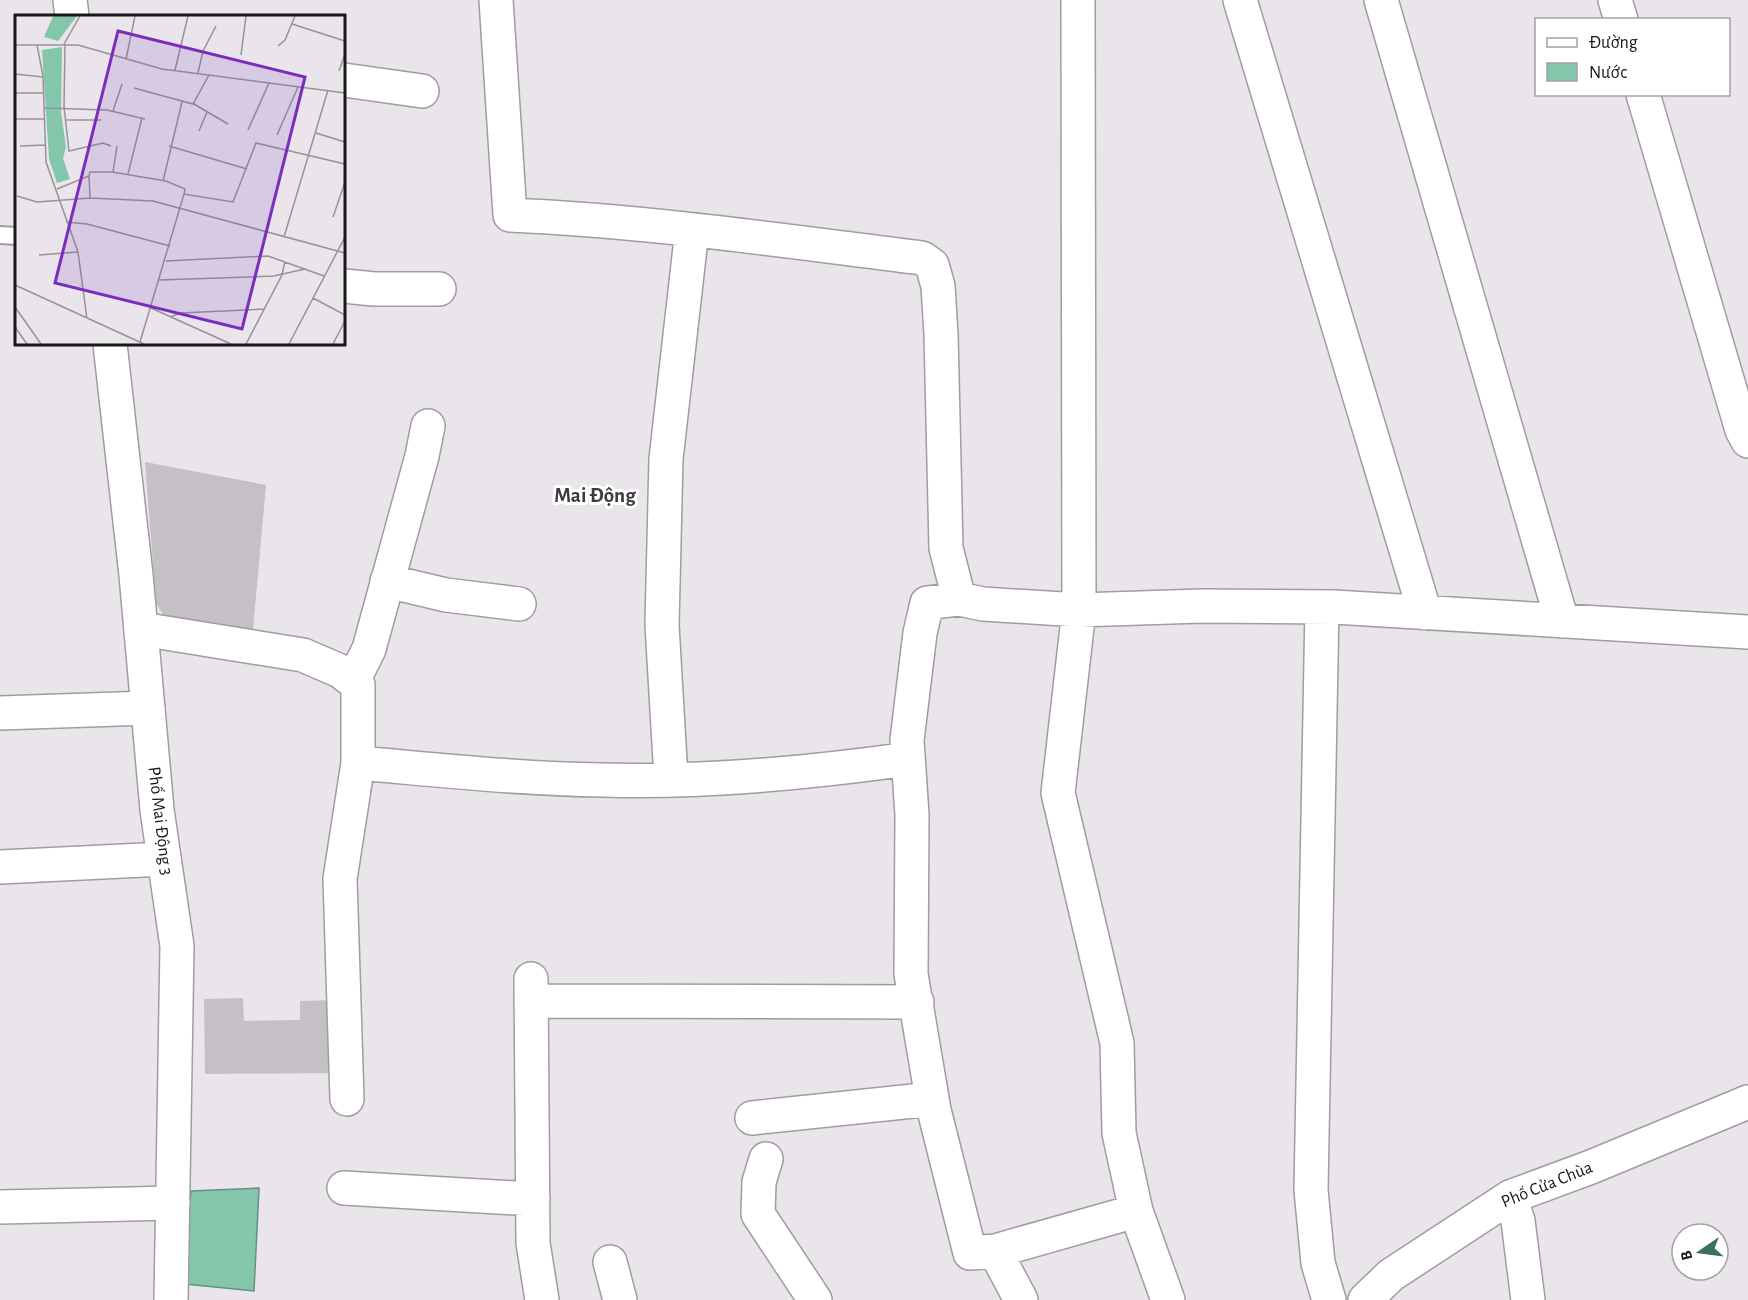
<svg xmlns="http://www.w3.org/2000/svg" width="1748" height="1300" font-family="'Alegreya Sans',sans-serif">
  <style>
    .water { fill: #83c6ab; stroke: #63927f; stroke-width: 1.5 }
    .building { fill: #c4c0c5 }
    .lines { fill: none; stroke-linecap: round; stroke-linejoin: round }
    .service-casing { stroke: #a09ca1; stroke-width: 20 }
    .minor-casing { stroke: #a09ca1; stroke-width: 36 }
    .secondary-casing { stroke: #a09ca1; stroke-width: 36 }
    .service { stroke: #fff; stroke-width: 16 }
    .minor { stroke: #fff; stroke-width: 33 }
    .secondary { stroke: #fff; stroke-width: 33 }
    .labels { text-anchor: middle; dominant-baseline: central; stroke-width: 6; stroke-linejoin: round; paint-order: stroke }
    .street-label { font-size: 18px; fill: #191719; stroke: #fff }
    .quarter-label { font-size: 21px; font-weight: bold; fill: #3e3b3f; stroke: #fff }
    .inset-road { fill: none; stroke: #969397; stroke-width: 1.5 }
    .view { fill: #7b2cbf; fill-opacity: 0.15; stroke: #7b2cbf; stroke-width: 3 }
    .inset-edge { fill: none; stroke: #191719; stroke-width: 3 }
  </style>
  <rect width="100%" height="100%" fill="#eae5eb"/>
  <!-- water -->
  <path class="water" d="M259,1188L254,1291L185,1284L182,1281L191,1191Z"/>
  <!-- building -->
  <path class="building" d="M145,462L266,485L253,630L165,618L156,603Z
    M243,998L244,1021L300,1020V1001L338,1000V1073L205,1074L204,999Z"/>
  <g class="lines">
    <defs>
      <path id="service" d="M0,235L16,236"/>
      <path id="minor" d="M496,0L510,215C648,221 785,241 922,258L932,265L938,286L941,334L946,548L959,599L983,604L1079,610L1201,606L1334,607L1748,632
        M1078,0L1079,610L1058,793L1117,1043L1119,1133L1136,1211
        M1240,0L1425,613
        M1381,0L1562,621
        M1615,0L1621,20
        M344,80L422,91
        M1643,94L1742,430L1748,441
        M344,286L374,289H439
        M387,581L446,595L519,604
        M959,599L927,603L920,633L907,740L912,815L911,974L934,1110L970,1253L995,1251L1136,1211L1168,1300
        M1322,607L1311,1190L1318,1263L1329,1300
        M141,629L303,655L340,671L358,685V763L340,879L347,1099
        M353,681L369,649L422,456L428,426
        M0,713L148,708
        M358,763C439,770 521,779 603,780C705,783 808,773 908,759
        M671,778L662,625L666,459L692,230
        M0,867L164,859
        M531,979L533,1243L542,1300
        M531,1001L917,1002
        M752,1118L932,1099
        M766,1159L759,1182L758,1214L815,1300
        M344,1188L533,1199
        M1510,1197L1518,1221L1528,1300
        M0,1207L173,1203
        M995,1251L1021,1300
        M610,1262L620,1300
        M1365,1300L1391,1275L1510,1197L1591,1167L1748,1102"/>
      <path id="secondary" d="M70,0L72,16
        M110,344L136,575L157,810L177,946L171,1300"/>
    </defs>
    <!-- service casing -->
    <use href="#service" class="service-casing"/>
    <!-- minor casing -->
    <use href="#minor" class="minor-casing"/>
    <!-- secondary casing -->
    <use href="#secondary" class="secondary-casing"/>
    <!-- service -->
    <use href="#service" class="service"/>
    <!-- minor -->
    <use href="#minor" class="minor"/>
    <!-- secondary -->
    <use href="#secondary" class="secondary"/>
  </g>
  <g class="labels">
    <!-- street labels -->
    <g class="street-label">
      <text transform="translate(160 821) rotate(83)">Phố Mai Động 3</text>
      <text transform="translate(1547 1185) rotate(-22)">Phố Cửa Chùa</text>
    </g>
    <!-- quarter labels -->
    <g class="quarter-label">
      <text x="595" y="495">Mai Động</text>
    </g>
  </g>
  <!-- overview -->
  <g transform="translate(15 15)">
    <rect width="330" height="330" fill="#eae5eb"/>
    <path d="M38,1H62L43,26L29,22ZM47,32L46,97L51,132L48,143L55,164L42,168L34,144L27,35Z" fill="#83c6ab"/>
    <path class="inset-road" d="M277,9L330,26M49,29L65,1M50,29L49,92L54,136L88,128L96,131M0,30H63L147,54L330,78M22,30L28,61L31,147L63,237L72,304M263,31L270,25L280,1M226,40L231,1M111,44L120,1M160,55L173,1M324,56L330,39M183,58L188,36L201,11M0,59L28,62M119,73L178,89L194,60M0,78H28M179,89L213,109M29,93L92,95L130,104M98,96L107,69M0,104H30M50,105H86M233,115L254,68M184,116L192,97M301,118L330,127M262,120L283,72M5,131L31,130M154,131L232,154M98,157L102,131M113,159L127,103M148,166L167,87M42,174L74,161L75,157H97L151,166L170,174L169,179M2,181L22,187L75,183L74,161M75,183L138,186L330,238M318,202L330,167M51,207L72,209L155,231M269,222L313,75M24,240L63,237M151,246L253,241L309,261M144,265L259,261L290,254M0,270L129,329M298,283L330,300M0,292L26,329M136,293L216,329M155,302L166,298L249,294M0,312L12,329M125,327L169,179L218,187L241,128L330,149M231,329L267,260L270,246M274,329L330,222M318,329L330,306"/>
    <path class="view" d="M103,16L290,62L227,314L40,268Z"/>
    <rect width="330" height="330" class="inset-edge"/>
  </g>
  <!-- legend -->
  <rect x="1535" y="18" width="195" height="78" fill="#ffffff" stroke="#a3a2a3" stroke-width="1.5"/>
  <rect x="1547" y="38" width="30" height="9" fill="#ffffff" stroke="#a3a2a3" stroke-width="1.5"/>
  <text x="1589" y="48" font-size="18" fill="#191719">Đường</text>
  <rect x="1547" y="63" width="30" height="18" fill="#83c6ab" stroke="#a3a2a3" stroke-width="1.5"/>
  <text x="1589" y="78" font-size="18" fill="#191719">Nước</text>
  <!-- north arrow -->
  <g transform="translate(1700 1252) rotate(256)"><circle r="28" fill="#ffffff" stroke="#a3a2a3" stroke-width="1.5"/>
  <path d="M0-4.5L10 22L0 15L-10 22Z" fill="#37725c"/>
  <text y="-9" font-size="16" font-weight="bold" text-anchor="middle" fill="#191719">B</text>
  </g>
</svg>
